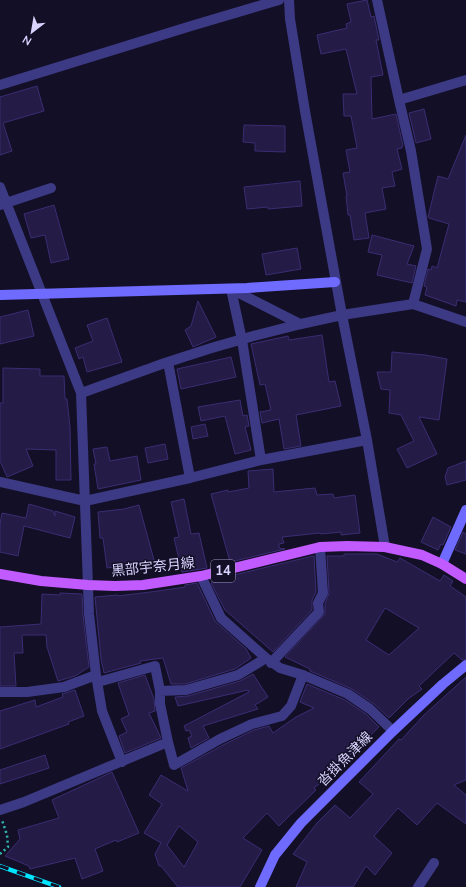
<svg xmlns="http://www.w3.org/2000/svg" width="466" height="887" font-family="'Nunito Sans','Noto Sans JP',sans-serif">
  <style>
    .building { fill: #241b47; stroke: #3b2d73; fill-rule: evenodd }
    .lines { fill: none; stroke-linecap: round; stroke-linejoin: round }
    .path { stroke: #2fb8b0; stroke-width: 2.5; stroke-dasharray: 2 3; stroke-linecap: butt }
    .street { stroke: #3d3a85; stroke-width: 10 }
    .secondary { stroke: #6f6bff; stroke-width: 10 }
    .primary { stroke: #c25bff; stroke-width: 10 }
    .rail-casing { stroke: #00e5ff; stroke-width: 4.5 }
    .rail { stroke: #130f26; stroke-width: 3; stroke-dasharray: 9; stroke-linecap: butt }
    .labels { text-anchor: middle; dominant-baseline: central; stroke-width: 3; stroke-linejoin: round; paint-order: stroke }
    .shield { fill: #130f26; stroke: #9e99be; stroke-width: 1 }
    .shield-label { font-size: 13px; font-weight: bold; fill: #d9d4ff }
    .street-label { font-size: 14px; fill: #d9d4ff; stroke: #130f26 }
  </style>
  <rect width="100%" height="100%" fill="#130f26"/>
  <!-- building -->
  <path class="building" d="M367,0L371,17L374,16L379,40H376L383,75L371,77L372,119L396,114L403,146H402V148L397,149L402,169L392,172L395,186L382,188L386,209L365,213L369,238L354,240L350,215H348L346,196H347L343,173L350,172L346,150L357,148L351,116H344L343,94H357L346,49L321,54L317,35L347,28L346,24L351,22L347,4Z
    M37,86L44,111L3,123L12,151L0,155V97Z
    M424,109L431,139L416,143L409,113Z
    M244,125L285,126V152L255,151V143L243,142Z
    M466,135V302L457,300L456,306L425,295L427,287L424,286L428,269L431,270L432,266L437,268L449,224L429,218L428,217L438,176L448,179Z
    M300,181L302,206L268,209V207L247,209L244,187Z
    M54,205L69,259L51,263L45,235L31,238L24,214Z
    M372,235L414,246L407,264L416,266L412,283L377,275L382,255L368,252Z
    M297,248L301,269L266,275L262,254Z
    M198,301L216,337L193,347L185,330L191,326Z
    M28,310L34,336L0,344V317Z
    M107,318L122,362L87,372L83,357L79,359L75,348L93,341L87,325Z
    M322,335L329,382L335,381L341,406L296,415L301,446L284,449L279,419L262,423L260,412L271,410L265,384L260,385L251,344L288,336L289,340Z
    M392,352L425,355L447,359L439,420L419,417L437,454L407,468L397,449L414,441L401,415L389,413L390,390L381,389L377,372H391Z
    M231,357L236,377L181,389L177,369Z
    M3,368L40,369V376H64L65,399H67L70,427L71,480H56V450L26,449L33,466L7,477L0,461V403H3Z
    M240,400L243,416L247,415L249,426L245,427L251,450L235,454L225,416L201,421L198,407Z
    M205,424L208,436L193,439L191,427Z
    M165,444L168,459L148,463L145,448Z
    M107,447L110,461L137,456L141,480L98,489L94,464H96L93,449Z
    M466,461V480L447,485L445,477L448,468Z
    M273,469L274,492L315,488L317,495L333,494L334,498L355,495L360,533L341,535V532L321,534L320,533L282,537L284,543L279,544V548L285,549L230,562L211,494L228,490V492L249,488L248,471Z
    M184,499L191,534L199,533L207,568L182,572L174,538L179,537L171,502Z
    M29,504L53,511L55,516V511L75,517L70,538L24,526L18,556L0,552V524L2,513L26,518Z
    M139,505L154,560L140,564L107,568L103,538H100L98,512L124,509Z
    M433,517L451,527L443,545L441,544L438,550L421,542Z
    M463,532L466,534V554L455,550Z
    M344,554H377L397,562L400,558L440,581L444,575L453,581L450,586L466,597V659L462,660L454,653L419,686L422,689L408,699L389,718L374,704L352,689L310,671V669L285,657L325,614V604L329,593L327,556H344ZM385,608L419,628L389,655L366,640Z
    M313,556H314L316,592L312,600V610L273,652L225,610L211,583L234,577V575Z
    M197,583L215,621L246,649L251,658L235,669L185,684H171L163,658L140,661L141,663L104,673L101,659L95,597L118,595V596L158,591L185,587V585Z
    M60,593L82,594L83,615L89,667L75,676L58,681L47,647L46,635H22L23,653H14L16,686H0V627L41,624L42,594L60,595Z
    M253,674L268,697L255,705L258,709L203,726L209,738L191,748L188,738L192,736L189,730L186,731L184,726L249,692L248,690L178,706L175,697L188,696L240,681Z
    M145,675L154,699L155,711L149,713L161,738L125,753L119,736L127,732L121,719L129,715L118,683Z
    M466,677V780L454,785L466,795V824L437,803L417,825L398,808L374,836L392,853L375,875L366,866L353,887H296L307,862L293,854L317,823L335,805L350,818L373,794L359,782L399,739L401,740L424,715Z
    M307,684L345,700L366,714L379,727L328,776V777L314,788L316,790L279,826L267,813L243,838L262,850L240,887H178L161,866H159L155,854L161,843L144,833L162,804L149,795L161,775L188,791L181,768L223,745L254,730L269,726L273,733L296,717L314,708L300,702ZM179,826L198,842L184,867L167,845Z
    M75,690L84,716L68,722L69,724L0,749V711L35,700L36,707L63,697L62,694Z
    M45,755L49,768L0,784V770Z
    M112,772L139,833L117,842L116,840L95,849L103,871L82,879L75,858L30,869L29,866L5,856L20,839L18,830L59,818L52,800Z"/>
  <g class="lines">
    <!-- path -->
    <path class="path" d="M0,854L8,847L7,835L2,820"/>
    <!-- street -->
    <path class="street" d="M289,0L290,19L305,111L342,315L413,304L466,322
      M377,0L399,100L466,80
      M0,85L191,26L279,0
      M399,100L411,151L427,249L413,304
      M0,187L81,393L89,614L96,675L102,711L122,762
      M0,205L51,188
      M231,289L242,340L261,460L367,440
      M231,289L300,324
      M81,393C110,383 139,372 168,362C224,343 283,327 342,315L367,440L385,547
      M190,478L261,460
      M0,482L85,501L190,478L168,362
      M201,576L221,618L266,658L280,668L303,675L348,694L370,709L393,731
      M271,663L319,612L318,603L323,593L320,547
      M160,691L186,690L238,675L266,658
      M0,692H27L64,687L96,675
      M168,742L174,765L220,739L252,724L282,716L291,706L303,675
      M0,810L24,802L168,742L160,704V691L155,666L98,682
      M418,887L434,863"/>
    <!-- secondary -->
    <path class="secondary" d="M0,295L247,288L335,282
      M442,564L466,510
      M260,887L275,855L301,823L393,731L443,684L466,665"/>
    <!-- primary -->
    <path class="primary" d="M0,574L41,581L88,585L115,586L143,585L201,576L320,547L347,546L385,547L422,555L442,564L466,579"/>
    <defs>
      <path id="rail" d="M0,866L59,887"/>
    </defs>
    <!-- rail casing -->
    <use href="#rail" class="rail-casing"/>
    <!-- rail -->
    <use href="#rail" class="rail"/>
  </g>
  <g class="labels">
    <!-- shield labels -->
    <rect class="shield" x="211" y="560" width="24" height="22" rx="3"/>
    <g class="shield-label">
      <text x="223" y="571">14</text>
    </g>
    <!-- street labels -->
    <g class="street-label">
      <text transform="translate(153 567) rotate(-6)">黒部宇奈月線</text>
      <text transform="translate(345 759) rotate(-45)">沓掛魚津線</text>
    </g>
  </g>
  <!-- north arrow -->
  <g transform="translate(32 32) rotate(211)" stroke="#130f26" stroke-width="3" paint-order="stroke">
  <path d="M0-3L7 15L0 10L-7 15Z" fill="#d9d4ff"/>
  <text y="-6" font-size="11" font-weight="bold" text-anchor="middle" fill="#d9d4ff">N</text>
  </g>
</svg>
